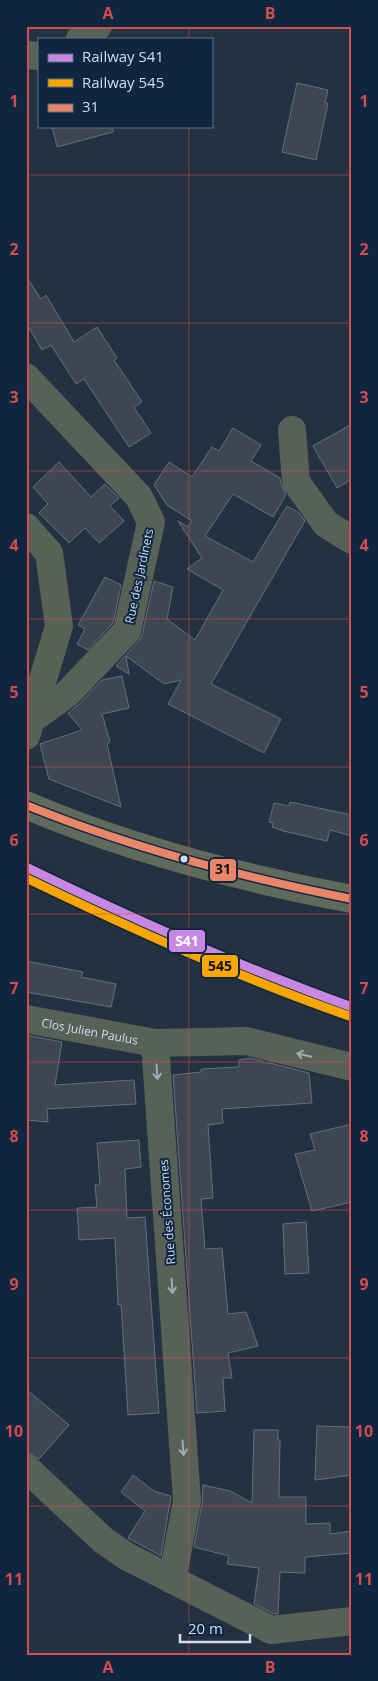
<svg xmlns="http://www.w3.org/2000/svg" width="378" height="1681" font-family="'Open Sans',sans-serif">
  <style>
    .building { fill: #3d4753; stroke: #646f7c }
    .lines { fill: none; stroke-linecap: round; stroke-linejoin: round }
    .street { stroke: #576158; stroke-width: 28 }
    .secondary { stroke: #586256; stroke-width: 28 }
    .primary { stroke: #5f695c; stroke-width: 28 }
    .bus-1-casing { stroke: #0f2640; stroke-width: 11 }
    .bus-1 { stroke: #e98669; stroke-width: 8 }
    .rail-1-casing { stroke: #0f2640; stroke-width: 12 }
    .rail-2-casing { stroke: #0f2640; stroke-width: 12 }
    .rail-1 { stroke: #c787e3; stroke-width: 9 }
    .rail-2 { stroke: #f7a600; stroke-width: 9 }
    .oneway { stroke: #9facb3 }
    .grid { fill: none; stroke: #d54c50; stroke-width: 1; stroke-opacity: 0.55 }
    .bus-dot { fill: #cfdeef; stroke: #0f2640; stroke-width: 2 }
    .labels { text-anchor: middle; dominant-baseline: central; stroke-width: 4; stroke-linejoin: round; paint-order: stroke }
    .street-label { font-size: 12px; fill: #cfdeef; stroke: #0f2640 }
    .line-badge { stroke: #0f2640; stroke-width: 2 }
    .badge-label { font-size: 14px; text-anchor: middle; font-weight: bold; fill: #fff }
    .pale-badge-label { font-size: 14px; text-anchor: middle; font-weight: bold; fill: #111 }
    .neatline { fill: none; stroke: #d54c50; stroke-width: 2 }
    .grid-label { font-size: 16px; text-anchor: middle; font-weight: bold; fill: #d54c50 }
  </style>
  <rect width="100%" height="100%" fill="#243140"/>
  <!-- building -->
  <path class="building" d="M297,83L328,90L325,103H328L316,160L282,152Z
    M52,126H113V132L57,147Z
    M26,276L41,299L46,295L74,342L97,327L117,358L114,360L142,402L134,407L151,433L129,447L84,379L76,384L51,345L42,350L26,323Z
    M352,424V479L337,488L313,446Z
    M233,428L261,445L251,461L280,478L281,484L286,495L273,517L233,494L205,536L253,562L287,506L298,512L305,521L211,684L281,719L264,753L168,704L181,680L164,684L126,656L129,674L116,666L138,642L142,635L154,581L173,587L167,619L195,640L223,590L187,569L202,558L178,521L188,527L192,521L167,505L154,485L169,462L192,477L212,447L219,451Z
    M59,462L91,497L105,484L119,498L110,506L124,521L99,543L85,528L69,543L39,513L48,504L33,487Z
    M105,577L121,585L113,623L88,650L77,644L85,629L78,625Z
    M122,676L129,708L102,714L110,742L107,744L121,807L49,779L40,744L82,730L68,713L78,705L102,680Z
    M290,802L352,815V836L330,830L327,841L283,831H284L272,827L273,823L269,822L274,803L289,806Z
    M26,961L83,972L81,977L116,984L111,1007L26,992Z
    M26,1035L62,1042L55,1085L134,1080L136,1104L47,1109L48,1122L26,1120Z
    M249,1058L263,1061V1063H270L309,1073L312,1103L222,1109L223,1123L208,1125L213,1198L201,1199L205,1249L222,1248L228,1314L246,1312L258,1346L228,1353L232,1378H223L225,1411L197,1413L173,1075L201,1072V1069L239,1067V1060Z
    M352,1124V1202L312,1211L295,1154L315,1150L310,1134Z
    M139,1140L141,1167L125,1169L127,1218L145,1217L159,1413L128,1415L121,1304L118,1305L115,1238L79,1240L77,1208L97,1207L95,1185H100L97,1143Z
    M306,1222L309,1273L285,1274L283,1224Z
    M26,1389L69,1425L39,1459L26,1452Z
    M317,1426L352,1427V1475L315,1480Z
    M254,1430H278V1440H280L279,1497H306V1524L330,1523V1534L352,1531V1553L305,1557V1573L280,1572L278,1614H274L254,1604L259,1568L227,1564L229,1556L194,1547L202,1504L203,1485L230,1491L252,1503Z
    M133,1475L154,1491L171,1496L161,1556L128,1538L145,1511L121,1492Z"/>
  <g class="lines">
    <!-- street -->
    <g class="street">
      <path d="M26,377L139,497L151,522L127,631L67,694L31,720"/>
      <path d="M292,430L296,482L326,524L352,540"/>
      <path id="s1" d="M26,1019L155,1043"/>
      <path d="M26,1468L103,1540L126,1556L271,1630L352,1621"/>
      <path d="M172,1580L187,1501L155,1043L246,1041L352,1067"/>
    </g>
    <!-- secondary -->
    <path class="secondary" d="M80,39L98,26
      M26,55L39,56
      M26,527L49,553L59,626L26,736"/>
    <!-- primary -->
    <path class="primary" d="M26,805C131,850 240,878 352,899"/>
    <defs>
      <path id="bus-1" d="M26,805C132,848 240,877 352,899"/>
    </defs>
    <!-- bus-1 casing -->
    <use href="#bus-1" class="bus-1-casing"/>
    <!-- bus-1 -->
    <use href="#bus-1" class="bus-1"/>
    <defs>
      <path id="rail-1" d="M26,867C133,919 240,967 352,1007"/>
      <path id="rail-2" d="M26,878C132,929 238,977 349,1016"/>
    </defs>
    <!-- rail-1 casing -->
    <use href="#rail-1" class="rail-1-casing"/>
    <!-- rail-2 casing -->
    <use href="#rail-2" class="rail-2-casing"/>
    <!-- rail-1 -->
    <use href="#rail-1" class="rail-1"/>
    <!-- rail-2 -->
    <use href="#rail-2" class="rail-2"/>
  </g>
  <!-- one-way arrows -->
  <defs><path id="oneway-shaft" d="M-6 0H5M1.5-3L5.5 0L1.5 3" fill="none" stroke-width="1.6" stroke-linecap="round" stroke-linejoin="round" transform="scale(1.25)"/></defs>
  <g class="oneway">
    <use href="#oneway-shaft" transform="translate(304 1055) rotate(-166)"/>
    <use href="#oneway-shaft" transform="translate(157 1072) rotate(86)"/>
    <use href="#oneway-shaft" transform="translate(172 1286) rotate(86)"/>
    <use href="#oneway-shaft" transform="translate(183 1448) rotate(86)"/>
  </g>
  <!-- grid -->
  <path class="grid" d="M189,26V39M189,126V1655M26,175H352M26,323H352M26,471H352M26,619H352M26,767H352M26,914H352M26,1062H352M26,1210H352M26,1358H352M26,1506H352"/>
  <!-- markers -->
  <circle class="bus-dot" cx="184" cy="859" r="4.5"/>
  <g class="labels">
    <!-- street labels -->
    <g class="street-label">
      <text transform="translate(139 576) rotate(-78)">Rue des Jardinets</text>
      <text stroke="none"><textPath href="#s1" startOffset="65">Clos Julien Paulus</textPath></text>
      <text transform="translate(167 1212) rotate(-94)">Rue des Économes</text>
    </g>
  </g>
  <g class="line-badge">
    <rect x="209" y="858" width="28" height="24" rx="5" fill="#e98669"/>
    <rect x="168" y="929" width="38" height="24" rx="5" fill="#c787e3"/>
    <rect x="201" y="954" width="38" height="24" rx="5" fill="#f7a600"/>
  </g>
  <g class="badge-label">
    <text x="187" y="946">S41</text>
  </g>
  <g class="pale-badge-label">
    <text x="223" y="874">31</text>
    <text x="220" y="971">545</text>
  </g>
  <!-- border -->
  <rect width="378" height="1681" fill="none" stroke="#0f2640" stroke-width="55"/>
  <!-- legend -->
  <rect x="38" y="38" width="175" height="90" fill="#0f2640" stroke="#5c7086"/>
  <rect x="48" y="54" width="25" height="8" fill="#c787e3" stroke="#5c7086"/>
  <text x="82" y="62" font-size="15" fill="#cfdeef">Railway S41</text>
  <rect x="48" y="79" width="25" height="8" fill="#f7a600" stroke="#5c7086"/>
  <text x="82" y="88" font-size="15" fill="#cfdeef">Railway 545</text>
  <rect x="48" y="104" width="25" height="8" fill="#e98669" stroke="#5c7086"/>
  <text x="82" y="112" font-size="15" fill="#cfdeef">31</text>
  <!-- scale -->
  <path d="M180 1634v8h70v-8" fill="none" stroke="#cfdeef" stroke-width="2.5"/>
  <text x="188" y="1634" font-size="15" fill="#cfdeef" stroke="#0f2640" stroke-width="4" paint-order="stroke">20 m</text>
  <rect x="28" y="28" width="322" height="1626" class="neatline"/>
  <g class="grid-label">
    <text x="108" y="19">A</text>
    <text x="270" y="19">B</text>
    <text x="14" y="107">1</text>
    <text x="364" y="107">1</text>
    <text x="14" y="255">2</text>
    <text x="364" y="255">2</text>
    <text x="14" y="403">3</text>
    <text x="364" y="403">3</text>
    <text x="14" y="551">4</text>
    <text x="364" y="551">4</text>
    <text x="14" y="698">5</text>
    <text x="364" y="698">5</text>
    <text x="14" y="846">6</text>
    <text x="364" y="846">6</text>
    <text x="14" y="994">7</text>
    <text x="364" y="994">7</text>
    <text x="14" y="1142">8</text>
    <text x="364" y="1142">8</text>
    <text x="14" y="1290">9</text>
    <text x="364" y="1290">9</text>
    <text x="14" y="1437">10</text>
    <text x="364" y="1437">10</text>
    <text x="14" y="1585">11</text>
    <text x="364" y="1585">11</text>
    <text x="108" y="1673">A</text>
    <text x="270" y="1673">B</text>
  </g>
</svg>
